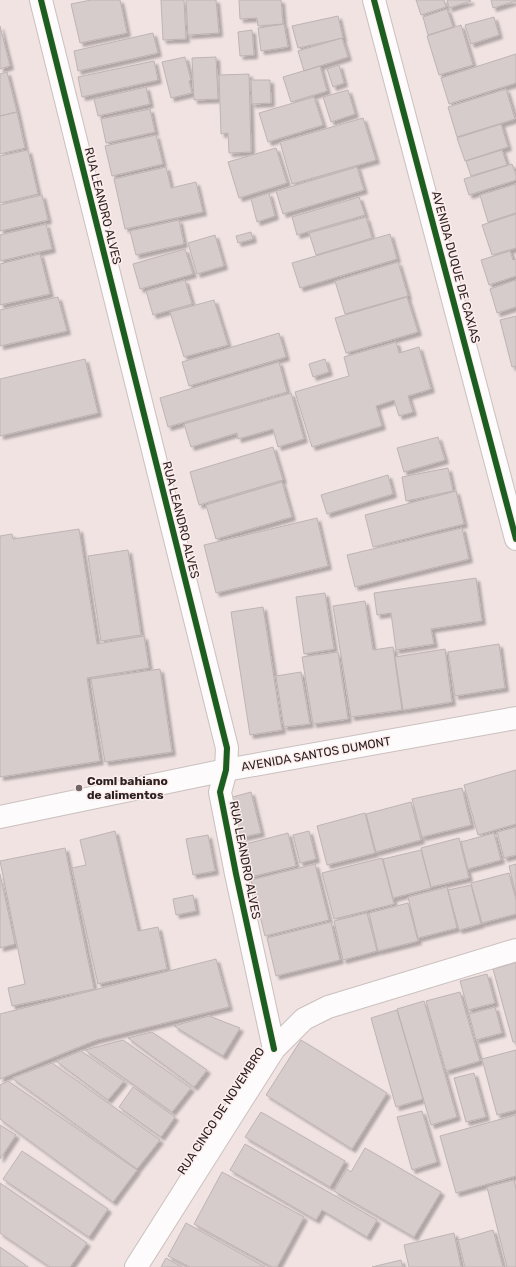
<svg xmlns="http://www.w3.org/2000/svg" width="516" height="1267" font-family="Rubik,sans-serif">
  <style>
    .building { fill: #d6cccb; stroke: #beb4b3; filter: url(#shadow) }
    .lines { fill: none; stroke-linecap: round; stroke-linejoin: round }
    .minor-casing { stroke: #cac0bf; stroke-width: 24 }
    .major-casing { stroke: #cac0bf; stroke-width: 24 }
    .minor { stroke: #fdfbfb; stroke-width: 22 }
    .major { stroke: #fdfbfb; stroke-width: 22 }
    .cycleway-casing { stroke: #fdeeed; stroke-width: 8 }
    .cycleway { stroke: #1b5e20; stroke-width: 6 }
    .poi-dot { fill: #706665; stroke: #fdeeed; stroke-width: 1.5 }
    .labels { text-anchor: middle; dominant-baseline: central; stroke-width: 3; stroke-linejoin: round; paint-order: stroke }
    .street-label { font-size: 12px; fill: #2b2221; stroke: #fdeeed }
    .poi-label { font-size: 12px; font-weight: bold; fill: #2b2221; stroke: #fdeeed; text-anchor: start }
  </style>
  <defs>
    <filter id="shadow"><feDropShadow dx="3.5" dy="3.5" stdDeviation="1" flood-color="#0004"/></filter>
  </defs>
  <rect width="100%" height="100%" fill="#f0e3e2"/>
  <!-- building -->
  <path class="building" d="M91,0H120L127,33L80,43L71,4Z
    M161,0H184L186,39L163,40Z
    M186,0H216L219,33L188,35Z
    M239,0H281L283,24L258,26L257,18L240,19Z
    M416,0H444L446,7L421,15Z
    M447,0H470L471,1L449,8Z
    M491,0H516V1L493,8Z
    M447,9L453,27L428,35L423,17Z
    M338,16L343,38L298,48L292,26Z
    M494,17L499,35L471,44L465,25Z
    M284,24L288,47L261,51L258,28Z
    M461,25L473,65L439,75L427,36Z
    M0,26L10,66L0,69Z
    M252,30L254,55L240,56L238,32Z
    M153,33L158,53L78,71L74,51Z
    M342,38L348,57L304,71L298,51Z
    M516,54V83L449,104L441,78Z
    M185,57L191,80L189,81L192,93L171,98L162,62Z
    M216,57L218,99L194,100L192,58Z
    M154,61L158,80L82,97L78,77Z
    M339,65L344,83L333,87L327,69Z
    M320,66L327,91L291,102L283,77Z
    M7,72L17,112L0,116V74Z
    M249,74L251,152L229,153L228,133L221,134L219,75Z
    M251,80H270L271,103L252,104Z
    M146,87L150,104L98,116L94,99Z
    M506,89L515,119L457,137L448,107Z
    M348,90L355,114L331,122L323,97Z
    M314,97L323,125L268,142L259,113Z
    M150,109L155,132L106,143L101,119Z
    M17,112L25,148L0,154V116Z
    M363,118L376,160L292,184L280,142Z
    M501,124L508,147L465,161L457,138Z
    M156,135L163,164L112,176L105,146Z
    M276,148L287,183L239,198L228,162Z
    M28,150L38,194L0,203V156Z
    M502,150L507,165L471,176L466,161Z
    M512,164L516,175V180L469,195L464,179Z
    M166,167L171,188L196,182L203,212L125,229L114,179Z
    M357,167L364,190L283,214L276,191Z
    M516,184V213L488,222L480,195Z
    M269,193L275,216L257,222L251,199Z
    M42,195L48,220L0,231V205Z
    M359,197L365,215L297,235L292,217Z
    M516,214V248L492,255L482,225Z
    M366,217L372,238L316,255L309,233Z
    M179,220L184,244L136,255L130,231Z
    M46,224L52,249L0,261V235Z
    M251,232L253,239L238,243L236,236Z
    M390,234L397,259L300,288L292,263Z
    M215,235L224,266L197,274L188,243Z
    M185,249L193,274L140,289L133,264Z
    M510,251L513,260L516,259V276L489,285L481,260Z
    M40,254L50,294L0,305V264Z
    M398,262L408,296L345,314L335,281Z
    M185,280L192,304L153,315L146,291Z
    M516,280V307L497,313L490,289Z
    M58,297L67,331L0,346V310Z
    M407,297L418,332L346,353L335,318Z
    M214,300L228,345L184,357L170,312Z
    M516,316V366L512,367L500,320Z
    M279,333L286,357L189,386L182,362Z
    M396,342L399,353L419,347L431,389L408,396L413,412L399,416L394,400L376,406L382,426L312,447L295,392L349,376L344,357Z
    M85,359L98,413L0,436V379Z
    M325,359L329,372L313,377L309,364Z
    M279,362L287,392L168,427L160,398Z
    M291,393L304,439L278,447L273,429L238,439L237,433L191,447L184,424Z
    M438,437L445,460L404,472L397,448Z
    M273,447L283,480L199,505L190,472Z
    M448,468L453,491L406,501L402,477Z
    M388,475L393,494L327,514L321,495Z
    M282,482L292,517L216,539L206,505Z
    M456,491L464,524L373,547L365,515Z
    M317,518L328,566L216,593L204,545Z
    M462,528L469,559L355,587L347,555Z
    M79,529L97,644L144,636L149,668L87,678L100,761L0,777V536L12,534L13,539Z
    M128,550L141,635L101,641L88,556Z
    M476,578L482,621L431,629L434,644L396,650L391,613L377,615L374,593Z
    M325,593L334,649L304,654L296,597Z
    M365,601L373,650L393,647L402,710L351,717L333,606Z
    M263,607L282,730L250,735L231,612Z
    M499,644L505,688L455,696L448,652Z
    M445,649L452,702L403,710L395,657Z
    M338,652L348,719L313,724L302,657Z
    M160,669L172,752L105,762L91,679Z
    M301,672L310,724L284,727L276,676Z
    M516,770V824L478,835L464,785Z
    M462,788L471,825L422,837L412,799Z
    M251,792L261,833L239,838L229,798Z
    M411,802L421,840L376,852L366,814Z
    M365,813L375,853L327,865L317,826Z
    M516,827V855L504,858L497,832Z
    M115,831L138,931L158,927L167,969L98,984L72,868L86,865L80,840Z
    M309,831L316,859L300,863L293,835Z
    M288,833L296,866L251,877L242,845Z
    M494,833L501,860L468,869L461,842Z
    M208,835L215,871L193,875L186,839Z
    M459,838L469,878L431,887L421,848Z
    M65,848L94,989L12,1006L8,988L25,984L0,861Z
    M421,850L431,888L393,898L383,859Z
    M382,858L394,904L334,919L322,873Z
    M315,864L329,920L265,936L251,880Z
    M516,864V895L509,866Z
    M509,873L516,900V914L482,923L471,883Z
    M0,874L15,944L0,948Z
    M471,885L481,924L459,930L448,890Z
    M447,887L457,928L418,938L408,897Z
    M193,895L196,911L176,915L173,899Z
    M408,903L418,941L378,951L369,913Z
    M367,913L377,951L343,960L334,921Z
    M331,922L340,960L276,976L267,938Z
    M516,958V1042H513L493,969L514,963L513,959Z
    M216,959L229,1007L96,1040L0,1079V1014Z
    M487,974L495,1003L468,1010L460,981Z
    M460,992L480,1061L446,1071L426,1001Z
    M424,1001L457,1117L431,1125L397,1009Z
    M495,1007L502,1033L476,1040L469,1014Z
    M397,1010L423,1099L396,1107L371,1018Z
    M209,1016L240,1028L223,1056L174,1026Z
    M152,1032L207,1070L194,1087L128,1038Z
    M123,1040L191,1088L172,1112L85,1050Z
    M301,1040L387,1093L352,1149L266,1095Z
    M516,1050V1110L497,1115L482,1059Z
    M81,1051L124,1081L108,1100L56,1061Z
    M52,1063L160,1140L137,1169L12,1078Z
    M474,1073L486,1117L466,1122L454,1078Z
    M8,1081L137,1170L113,1202L0,1119V1085Z
    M133,1087L175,1117L161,1137L119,1107Z
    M422,1111L437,1162L412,1170L397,1117Z
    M261,1112L345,1161L330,1187L245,1137Z
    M516,1115V1176L456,1193L440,1136Z
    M0,1125L16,1135L0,1159Z
    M245,1144L377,1220L367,1237L322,1210L316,1220L230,1170Z
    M365,1148L441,1192L414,1237L334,1191L347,1169L351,1172Z
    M22,1151L108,1209L89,1237L3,1179Z
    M222,1172L304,1217L277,1267H272L194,1224Z
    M514,1180L516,1190V1267H507L487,1187Z
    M0,1183L87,1243L70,1267H50L0,1233Z
    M186,1223L265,1267H190L168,1256Z
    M493,1230L503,1267H465L458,1240Z
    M454,1233L461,1267H409L404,1245Z
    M0,1247L28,1267H0Z
    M166,1258L182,1267H161Z
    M401,1260L403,1267H372Z"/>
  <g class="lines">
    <defs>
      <path id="minor" d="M41,0L227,748L226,770L220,792L236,874L274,1049
        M374,0L516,539
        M136,1267L274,1049L304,1019L328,1007L516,950"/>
      <path id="major" d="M0,817L226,770L516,718"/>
    </defs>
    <!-- minor casing -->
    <use href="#minor" class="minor-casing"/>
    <!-- major casing -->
    <use href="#major" class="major-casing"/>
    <!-- minor -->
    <use href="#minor" class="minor"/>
    <!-- major -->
    <use href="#major" class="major"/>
    <defs>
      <path id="cycleway" d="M41,0L227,748L226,770L220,792L236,874L274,1049
        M374,0L516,539"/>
    </defs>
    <!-- cycleway casing -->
    <use href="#cycleway" class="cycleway-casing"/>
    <!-- cycleway -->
    <use href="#cycleway" class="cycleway"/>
  </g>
  <!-- markers -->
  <circle class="poi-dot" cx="79" cy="788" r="4"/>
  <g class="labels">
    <!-- street labels -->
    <g class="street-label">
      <text transform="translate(103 206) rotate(76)">RUA LEANDRO ALVES</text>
      <text transform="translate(456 267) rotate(75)">AVENIDA DUQUE DE CAXIAS</text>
      <text transform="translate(181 520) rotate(76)">RUA LEANDRO ALVES</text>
      <text transform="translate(316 754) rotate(-10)">AVENIDA SANTOS DUMONT</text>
      <text transform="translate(245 860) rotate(79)">RUA LEANDRO ALVES</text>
      <text transform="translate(221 1111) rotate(-57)">RUA CINCO DE NOVEMBRO</text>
    </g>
    <!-- poi labels -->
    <g class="poi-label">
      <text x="87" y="781">Coml bahiano<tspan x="87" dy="14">de alimentos</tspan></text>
    </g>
  </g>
</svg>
